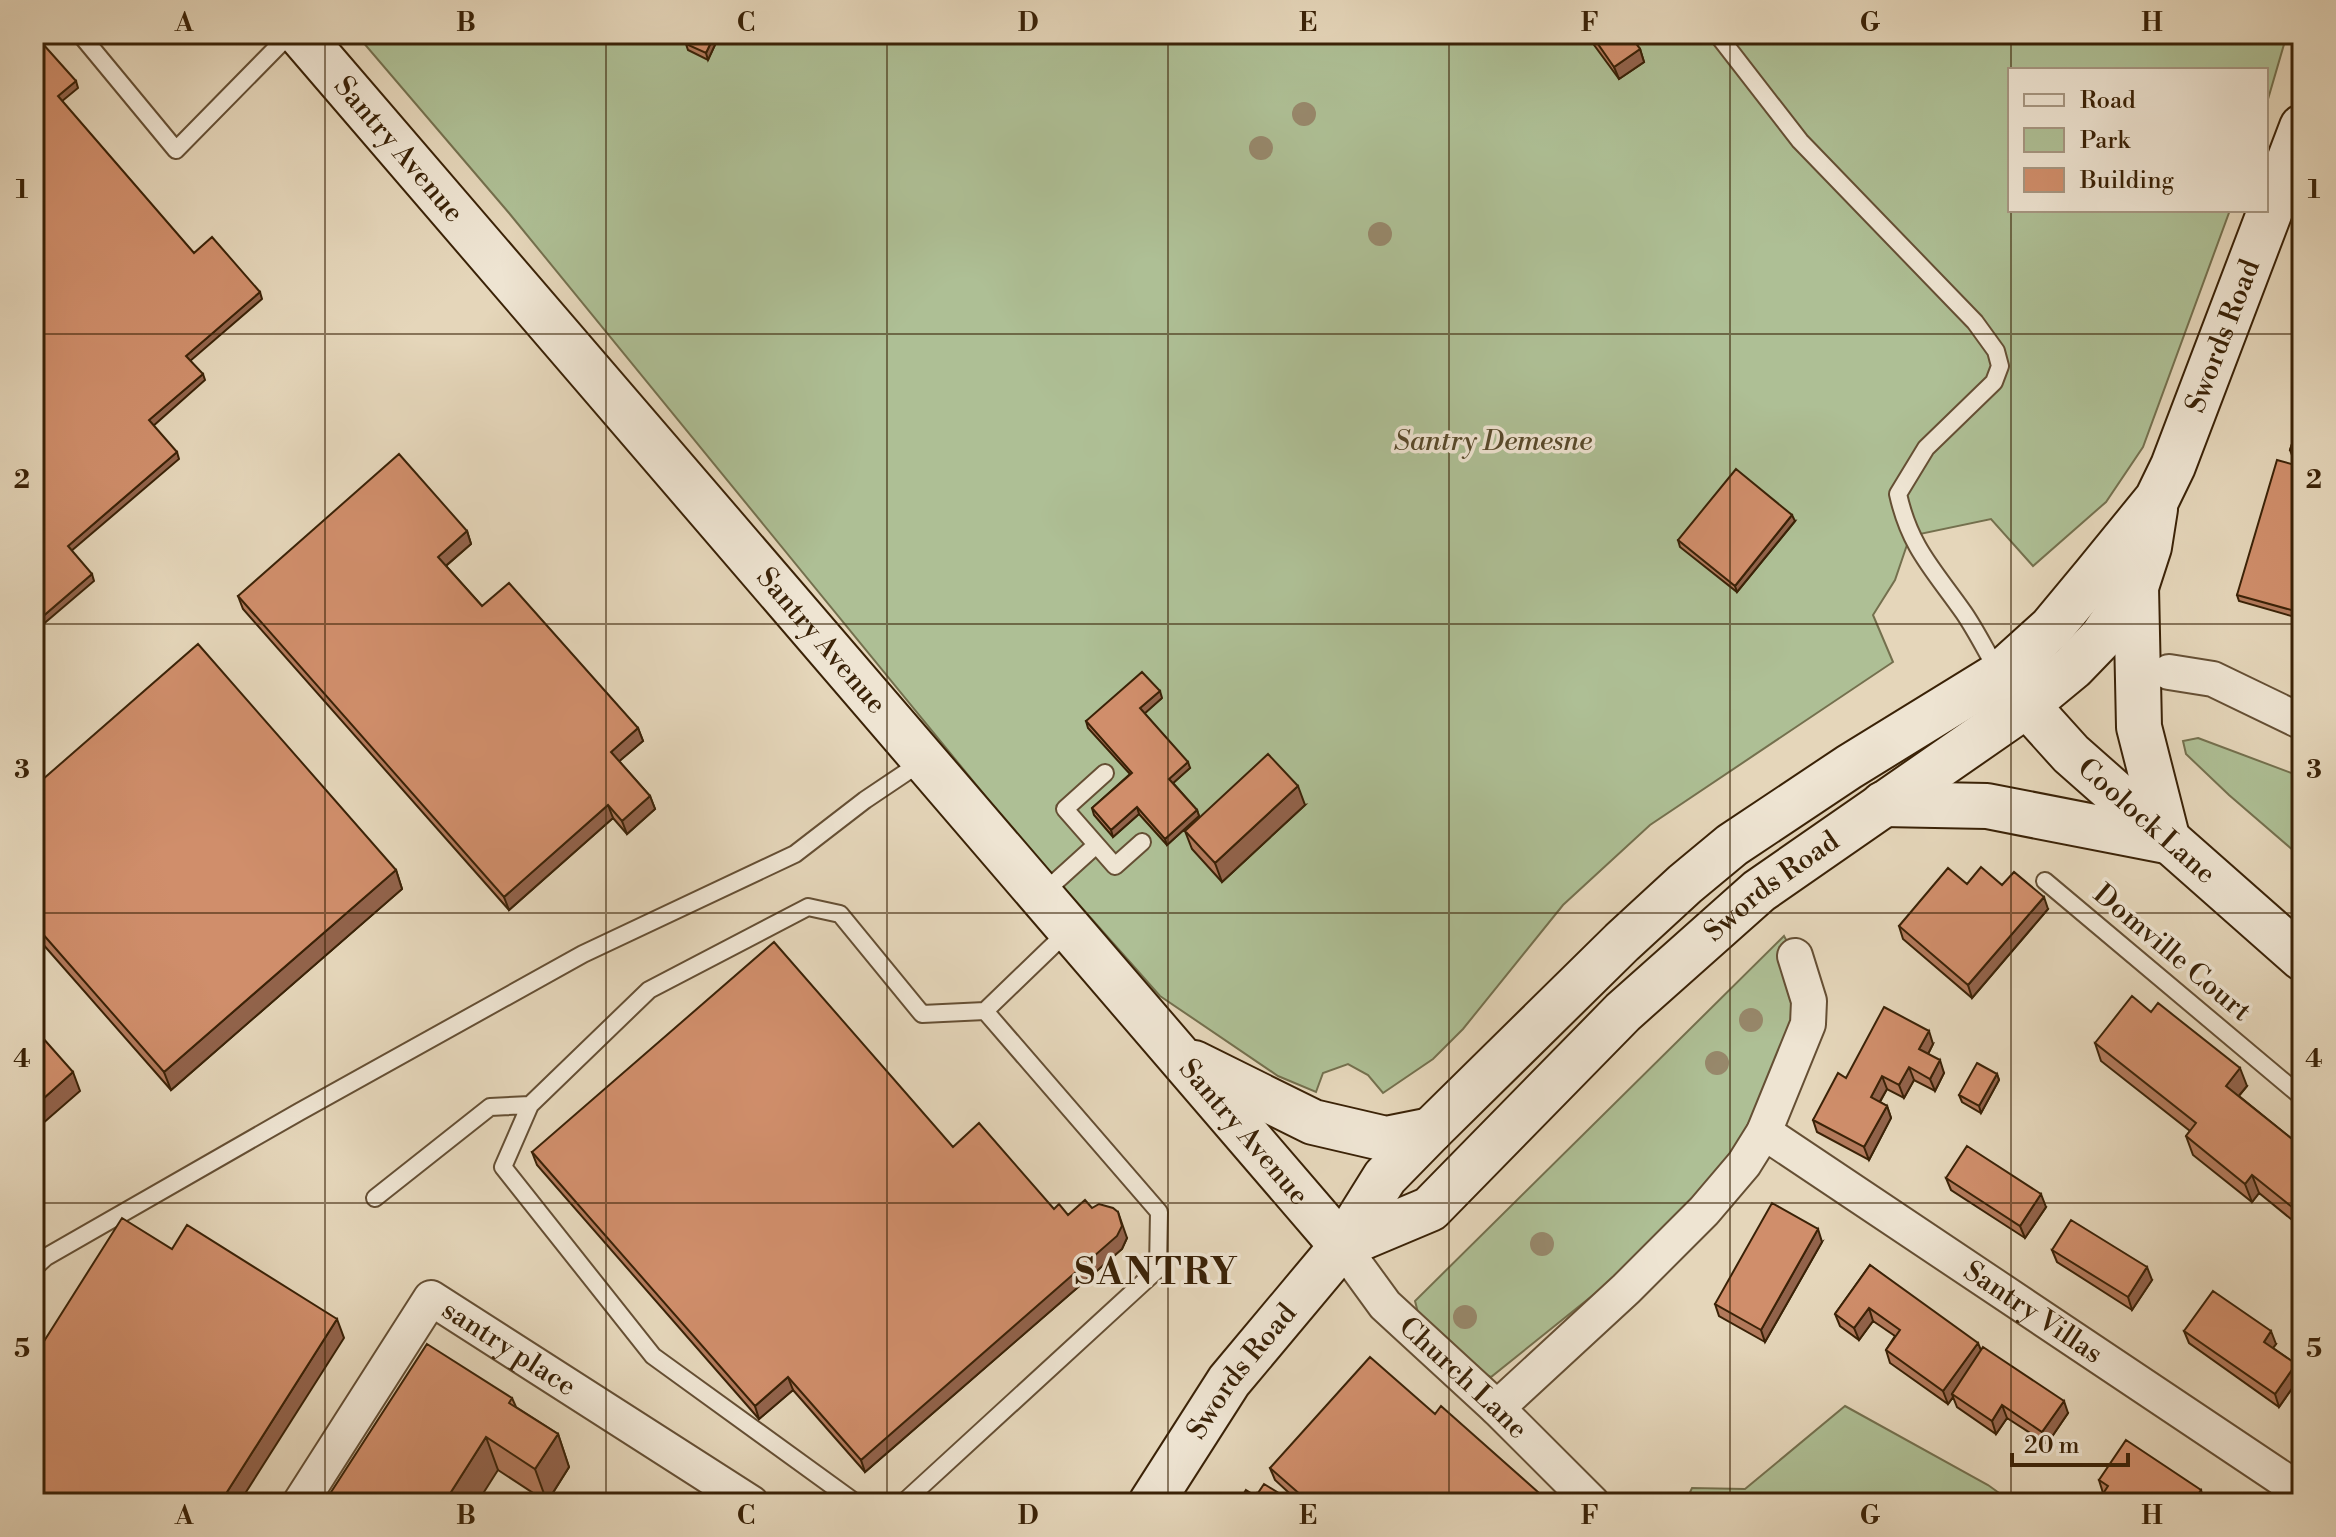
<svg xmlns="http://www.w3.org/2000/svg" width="2336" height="1537" font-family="'Libre Bodoni',serif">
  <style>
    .green { fill: #aebf95; stroke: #74704e; stroke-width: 2 }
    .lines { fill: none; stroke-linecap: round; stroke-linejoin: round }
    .service-casing { stroke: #654f34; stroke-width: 20 }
    .minor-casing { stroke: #654f34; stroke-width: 38 }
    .secondary-casing { stroke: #3a2207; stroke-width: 48 }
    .service { stroke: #eee4d2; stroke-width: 16 }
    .minor { stroke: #eee4d2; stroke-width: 34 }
    .secondary { stroke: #eee4d2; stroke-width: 44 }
    .tree { fill: #97886b }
    .wall { fill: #b37a5c; stroke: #3a2207; stroke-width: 2 }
    .shaded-wall { fill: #92634b; stroke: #3a2207; stroke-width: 2 }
    .building { fill: #d08e6b; stroke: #3a2207; stroke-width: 2 }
    .grid { fill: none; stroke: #3a2207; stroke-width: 2; stroke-opacity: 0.55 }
    .labels { text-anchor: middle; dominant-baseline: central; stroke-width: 7; stroke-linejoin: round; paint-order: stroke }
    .street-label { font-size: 28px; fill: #3a2207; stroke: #eee4d2 }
    .park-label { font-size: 28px; font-style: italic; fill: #57492a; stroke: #eee4d2 }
    .district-label { font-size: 36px; font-weight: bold; letter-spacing: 2px; fill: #3a2207; stroke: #eee4d2 }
    .neatline { fill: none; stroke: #3a2207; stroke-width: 3 }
    .grid-label { font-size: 26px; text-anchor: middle; font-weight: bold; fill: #3a2207 }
  </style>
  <rect width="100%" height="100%" fill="#e5d6ba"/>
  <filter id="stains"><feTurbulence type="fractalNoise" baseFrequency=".0025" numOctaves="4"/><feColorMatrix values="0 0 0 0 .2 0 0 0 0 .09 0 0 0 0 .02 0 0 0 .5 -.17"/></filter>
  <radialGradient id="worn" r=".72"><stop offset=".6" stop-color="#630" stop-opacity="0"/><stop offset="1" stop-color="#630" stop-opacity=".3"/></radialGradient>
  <!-- green -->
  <path class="green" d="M356,34H2287L2266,106V70H2010V210H2230L2143,447L2106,502L2033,566L1991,519L1910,536L1895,580L1873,615L1893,662L1650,825L1563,905L1463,1029L1433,1059L1383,1093L1368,1075L1348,1064L1323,1073L1316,1092L1278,1076L1160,996L1013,830L509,213Z
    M2198,738L2302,777V858L2229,795L2186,754L2183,741Z
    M1784,936L1795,956L1810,1017L1735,1152L1658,1243L1491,1377L1467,1368L1424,1336L1415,1301Z
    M1845,1406L1988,1485L2013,1503H1685L1692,1488L1745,1489Z"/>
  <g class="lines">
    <defs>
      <path id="service" d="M80,34L176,150L290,34
        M1717,34L1800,141L1975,322L1996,351L2000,366L1994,382L1926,448L1898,494C1910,548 1934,570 1964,613C1977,632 1987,653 1999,673
        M1105,773L1065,809L1115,866L1142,842
        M2045,881L2302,1097
        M1042,894L1095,846
        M375,1198L490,1107L530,1105
        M34,1268L46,1257L299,1112L583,954L795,854L865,800L923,761
        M856,1503L653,1356L503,1167L530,1105L649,990L808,907L840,914L922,1014L985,1011L1069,930
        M903,1503L1158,1269L1159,1212L985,1011"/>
      <g id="minor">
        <path d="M2169,672L2213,679L2302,722"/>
        <path id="s1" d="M1764,1132L2302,1492"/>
        <path id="s2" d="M1342,1246L1385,1305L1497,1408L1592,1503"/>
        <path d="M1497,1408L1626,1289L1704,1211L1744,1164L1764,1132L1808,1024L1809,1001L1795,956"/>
        <path id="s3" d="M300,1503L431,1298L751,1503"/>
      </g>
      <g id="secondary">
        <path id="s4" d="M300,34L1342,1246"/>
        <path d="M2136,587L2139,727L2168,841"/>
        <path id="s5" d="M2006,682L2071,754L2302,958"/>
        <path d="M1883,804L1987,806L2166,841"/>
        <path d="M1194,1063L1313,1122L1386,1139L1431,1130"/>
        <path id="s6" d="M1342,1246L1430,1209L1623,1012L1759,891L2027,705L2073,667L2102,637L2136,587L2149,547L2155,509"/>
        <path id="s7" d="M1151,1503L1229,1381L1342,1246L1385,1177L1431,1130L1622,942L1685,884L1732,845L1849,767L2000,674L2051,628L2095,575L2157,499L2173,466L2302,127"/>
      </g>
    </defs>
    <!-- service casing -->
    <use href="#service" class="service-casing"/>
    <!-- minor casing -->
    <use href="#minor" class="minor-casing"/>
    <!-- secondary casing -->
    <use href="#secondary" class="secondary-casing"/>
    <!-- service -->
    <use href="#service" class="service"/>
    <!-- minor -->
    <use href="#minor" class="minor"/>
    <!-- secondary -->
    <use href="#secondary" class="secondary"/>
  </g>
  <!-- trees -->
  <g class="tree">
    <circle cx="1304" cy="114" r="12"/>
    <circle cx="1261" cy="148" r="12"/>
    <circle cx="1380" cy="234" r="12"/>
    <circle cx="1751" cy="1020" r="12"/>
    <circle cx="1717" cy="1063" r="12"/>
    <circle cx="1542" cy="1244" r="12"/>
    <circle cx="1465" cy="1317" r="12"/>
  </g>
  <!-- wall -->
  <path class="wall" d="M690,34H720L708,60L688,50L686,44Z
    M1586,34H1629L1640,49L1644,62L1619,79Z
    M2302,413V465L2295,463L2290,450Z
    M2302,467V619L2239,601L2237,595Z
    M1795,521L1737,592L1680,547L1678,540Z
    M467,531L471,544L446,566L482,606L638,728L643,741L619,761L650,796L655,809L627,834L613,818L509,910L243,609L238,596Z
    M1162,698L1144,713L1190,768L1173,783L1197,810L1199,816L1167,845L1139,814L1113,837L1094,815L1092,808L1130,774L1088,728L1086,721Z
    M34,787L396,870L402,889L171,1090L34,934Z
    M1305,805L1222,882L1192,849L1185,831Z
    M1967,884L2002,885L2048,909L1972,998L1903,939L1899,926Z
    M2095,1043L2247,1086L2239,1096L2302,1147V1228L2259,1193L2252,1202L2193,1155L2186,1136L2190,1131L2101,1061Z
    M1933,1044L1928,1054L1944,1073L1935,1091L1914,1080L1904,1098L1887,1089L1880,1102L1887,1106L1891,1118L1869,1160L1817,1132L1813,1120L1846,1078Z
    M1997,1074L1999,1080L1981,1113L1962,1102L1959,1095Z
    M953,1147L1054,1209L1068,1215L1092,1208L1127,1238L1122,1249L865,1472L793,1390L759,1419L537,1165L532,1152Z
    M1946,1178L2046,1207L2025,1238L1951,1190Z
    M1822,1242L1765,1342L1719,1316L1715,1304Z
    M2052,1250L2152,1280L2132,1310L2057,1262Z
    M1870,1265L1981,1351L2068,1413L2047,1444L2007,1418L1996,1434L1957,1407L1953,1397L1948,1404L1890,1363L1886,1350L1895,1336L1873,1321L1859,1340L1840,1326L1835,1314Z
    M2184,1331L2276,1344L2273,1348L2296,1364L2300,1377L2279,1407L2189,1343Z
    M512,1398L516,1407L558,1434L569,1467L547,1502L498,1470L324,1503Z
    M1435,1414L1547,1500L1548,1503H1300L1275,1480L1270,1468Z
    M2099,1480L2205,1501L2214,1503H2097L2103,1493Z
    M1258,1493L1295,1503H1238L1260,1499Z"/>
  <!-- shaded-wall -->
  <path class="shaded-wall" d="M715,34H720L708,60L706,53Z
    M1640,49L1644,62L1619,79L1614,67Z
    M76,81L78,88L61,102L58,96Z
    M260,292L262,299L189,362L186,356Z
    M203,374L205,380L152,427L149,420Z
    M177,452L179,459L70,552L68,546Z
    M1792,515L1795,521L1737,592L1735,586Z
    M467,531L471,544L442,569L438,557Z
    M92,574L94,581L34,632V624Z
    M1160,691L1162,698L1143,715L1140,708Z
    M638,728L643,741L616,764L611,752Z
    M1188,762L1190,768L1171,785L1169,779Z
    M1298,786L1305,805L1222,882L1215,863Z
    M650,796L655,809L627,834L622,821Z
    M608,805L613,818L509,910L504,897Z
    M1137,807L1139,814L1113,837L1111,830Z
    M1197,810L1199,816L1167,845L1165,839Z
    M396,870L402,889L171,1090L164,1072Z
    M2044,897L2048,909L1972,998L1968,985Z
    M1929,1031L1933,1044L1924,1062L1919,1049Z
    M1940,1060L1944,1073L1935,1091L1930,1079Z
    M1909,1067L1914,1080L1904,1098L1899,1085Z
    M2240,1068L2247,1086L2232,1104L2226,1086Z
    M73,1072L80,1091L34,1131V1107Z
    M1997,1074L1999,1080L1981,1113L1979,1106Z
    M1882,1076L1887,1089L1875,1110L1871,1097Z
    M1887,1106L1891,1118L1869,1160L1864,1147Z
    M2252,1175L2259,1193L2252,1202L2245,1184Z
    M2041,1194L2046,1207L2025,1238L2020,1226Z
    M1118,1212L1127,1238L1122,1249L865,1472L861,1460Z
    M1818,1229L1822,1242L1765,1342L1761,1330Z
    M2147,1267L2152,1280L2132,1310L2128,1297Z
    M1869,1308L1873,1321L1859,1340L1854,1328Z
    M337,1319L344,1338L239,1503H220Z
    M2271,1331L2276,1344L2268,1354L2264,1342Z
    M1978,1343L1983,1355L1952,1394L1953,1397L1948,1404L1943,1391Z
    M2296,1364L2300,1377L2279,1407L2275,1394Z
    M788,1377L793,1390L759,1419L755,1406Z
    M2064,1401L2068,1413L2047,1444L2042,1432Z
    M2002,1405L2007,1418L1996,1434L1992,1421Z
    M558,1434L569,1467L547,1502L535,1469Z
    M486,1437L498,1470L477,1503H444Z
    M2201,1490L2205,1503H2192Z"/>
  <!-- building -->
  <path class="building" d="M34,34L76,81L58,96L194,253L212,237L260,292L186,356L203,374L149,420L177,452L68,546L92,574L34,624Z
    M690,34H715L706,53L686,44Z
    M1591,34H1629L1640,49L1614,67Z
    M2302,413V454L2290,450Z
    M399,454L467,531L438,557L482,606L509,583L638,728L611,752L650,796L622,821L608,805L504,897L238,596Z
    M2277,460L2302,467V613L2237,595Z
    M1736,469L1792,515L1735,586L1678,540Z
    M198,644L396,870L164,1072L34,924V787Z
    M1142,672L1160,691L1140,708L1188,762L1169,779L1197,810L1165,839L1137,807L1111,830L1092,808L1132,773L1086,721Z
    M1268,754L1298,786L1215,863L1185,831Z
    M1981,867L2002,885L2014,872L2044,897L1968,985L1899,926L1948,868L1967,884Z
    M774,942L953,1147L979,1123L1054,1209L1059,1204L1068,1215L1085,1200L1092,1208L1099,1204L1113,1208L1118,1212L1122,1226L1117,1236L861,1460L788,1377L755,1406L532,1152Z
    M2132,996L2151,1012L2158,1003L2240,1068L2226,1086L2302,1147V1215L2252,1175L2245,1184L2186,1136L2196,1123L2095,1043Z
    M1884,1007L1929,1031L1919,1049L1940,1060L1930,1079L1909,1067L1899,1085L1882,1076L1871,1097L1887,1106L1864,1147L1813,1120L1838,1073L1846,1078Z
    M34,1028L73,1072L34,1107Z
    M1977,1063L1997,1074L1979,1106L1959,1095Z
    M1967,1146L2041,1194L2020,1226L1946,1178Z
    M1772,1203L1818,1229L1761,1330L1715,1304Z
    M122,1218L172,1249L187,1225L337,1319L220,1503H34V1357Z
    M2071,1220L2147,1267L2128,1297L2052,1250Z
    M1870,1265L1978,1343L1943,1391L1886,1350L1900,1330L1869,1308L1854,1328L1835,1314Z
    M2213,1291L2271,1331L2264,1342L2296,1364L2275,1394L2184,1331Z
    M427,1344L512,1398L509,1403L558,1434L535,1469L486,1437L444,1503H324Z
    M1983,1347L2064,1401L2042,1432L2002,1405L1992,1421L1952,1394Z
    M1370,1357L1435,1414L1441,1406L1547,1500L1544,1503H1366L1362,1499L1358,1503H1310L1270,1468Z
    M2302,1407V1417L2297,1414Z
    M2126,1440L2201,1490L2192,1503H2133L2131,1501L2130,1503H2097L2108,1486L2099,1480Z
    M1264,1484L1295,1503H1274L1258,1493Z
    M1246,1490L1267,1503H1238Z
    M653,1495L665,1503H648Z
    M2207,1498L2214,1503H2204Z"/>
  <!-- grid -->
  <path class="grid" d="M325,34V1503M606,34V1503M887,34V1503M1168,34V1503M1449,34V1503M1730,34V1503M2011,34V70M2011,210V1503M34,334H2302M34,624H2302M34,913H2302M34,1203H2302"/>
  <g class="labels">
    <!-- street labels -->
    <g class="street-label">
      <text stroke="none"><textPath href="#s4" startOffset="152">Santry Avenue</textPath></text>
      <text stroke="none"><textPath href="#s7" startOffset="1612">Swords Road</textPath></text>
      <text stroke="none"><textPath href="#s4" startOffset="800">Santry Avenue</textPath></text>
      <text stroke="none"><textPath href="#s5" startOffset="198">Coolock Lane</textPath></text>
      <text stroke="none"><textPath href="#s6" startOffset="566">Swords Road</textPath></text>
      <text transform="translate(2172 953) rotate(40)">Domville Court</text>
      <text stroke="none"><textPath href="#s4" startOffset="1448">Santry Avenue</textPath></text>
      <text stroke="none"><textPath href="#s1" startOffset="324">Santry Villas</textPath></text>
      <text stroke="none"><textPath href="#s3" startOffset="336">santry place</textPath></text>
      <text stroke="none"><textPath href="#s7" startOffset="160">Swords Road</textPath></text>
      <text stroke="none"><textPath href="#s2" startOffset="180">Church Lane</textPath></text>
    </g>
    <!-- park labels -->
    <g class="park-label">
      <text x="1493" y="441">Santry Demesne</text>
    </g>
    <!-- district labels -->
    <g class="district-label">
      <text x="1157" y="1273">SANTRY</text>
    </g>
  </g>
  <!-- margin -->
  <rect width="2336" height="1537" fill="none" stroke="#e5d6ba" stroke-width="88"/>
  <!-- legend -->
  <rect x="2008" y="68" width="260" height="144" fill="#eee4d2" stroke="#a69681" stroke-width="2"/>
  <rect x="2024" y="94" width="40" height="12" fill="#eee4d2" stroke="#a69681" stroke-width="2"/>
  <text x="2080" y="108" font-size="24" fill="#3a2207">Road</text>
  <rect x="2024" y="128" width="40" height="24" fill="#aebf95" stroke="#a69681" stroke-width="2"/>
  <text x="2080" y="148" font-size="24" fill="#3a2207">Park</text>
  <rect x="2024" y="168" width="40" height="24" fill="#d08e6b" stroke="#a69681" stroke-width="2"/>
  <text x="2080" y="188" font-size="24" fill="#3a2207">Building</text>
  <!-- scale -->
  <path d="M2012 1453v12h116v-12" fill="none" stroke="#3a2207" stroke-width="4"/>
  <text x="2024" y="1453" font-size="24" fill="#3a2207" stroke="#eee4d2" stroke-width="6" paint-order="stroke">20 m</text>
  <rect x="44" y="44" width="2248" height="1449" class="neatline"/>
  <g class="grid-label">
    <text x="184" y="31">A</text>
    <text x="466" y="31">B</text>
    <text x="746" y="31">C</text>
    <text x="1028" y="31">D</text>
    <text x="1308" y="31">E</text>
    <text x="1590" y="31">F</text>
    <text x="1870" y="31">G</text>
    <text x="2152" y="31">H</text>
    <text x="22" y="198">1</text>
    <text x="2314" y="198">1</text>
    <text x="22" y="488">2</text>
    <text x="2314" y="488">2</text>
    <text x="22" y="778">3</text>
    <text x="2314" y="778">3</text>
    <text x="22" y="1067">4</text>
    <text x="2314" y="1067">4</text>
    <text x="22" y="1357">5</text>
    <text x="2314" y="1357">5</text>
    <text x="184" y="1524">A</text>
    <text x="466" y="1524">B</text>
    <text x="746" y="1524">C</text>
    <text x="1028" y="1524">D</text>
    <text x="1308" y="1524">E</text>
    <text x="1590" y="1524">F</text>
    <text x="1870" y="1524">G</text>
    <text x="2152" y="1524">H</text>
  </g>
  <rect width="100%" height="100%" filter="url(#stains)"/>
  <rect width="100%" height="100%" fill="url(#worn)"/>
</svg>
